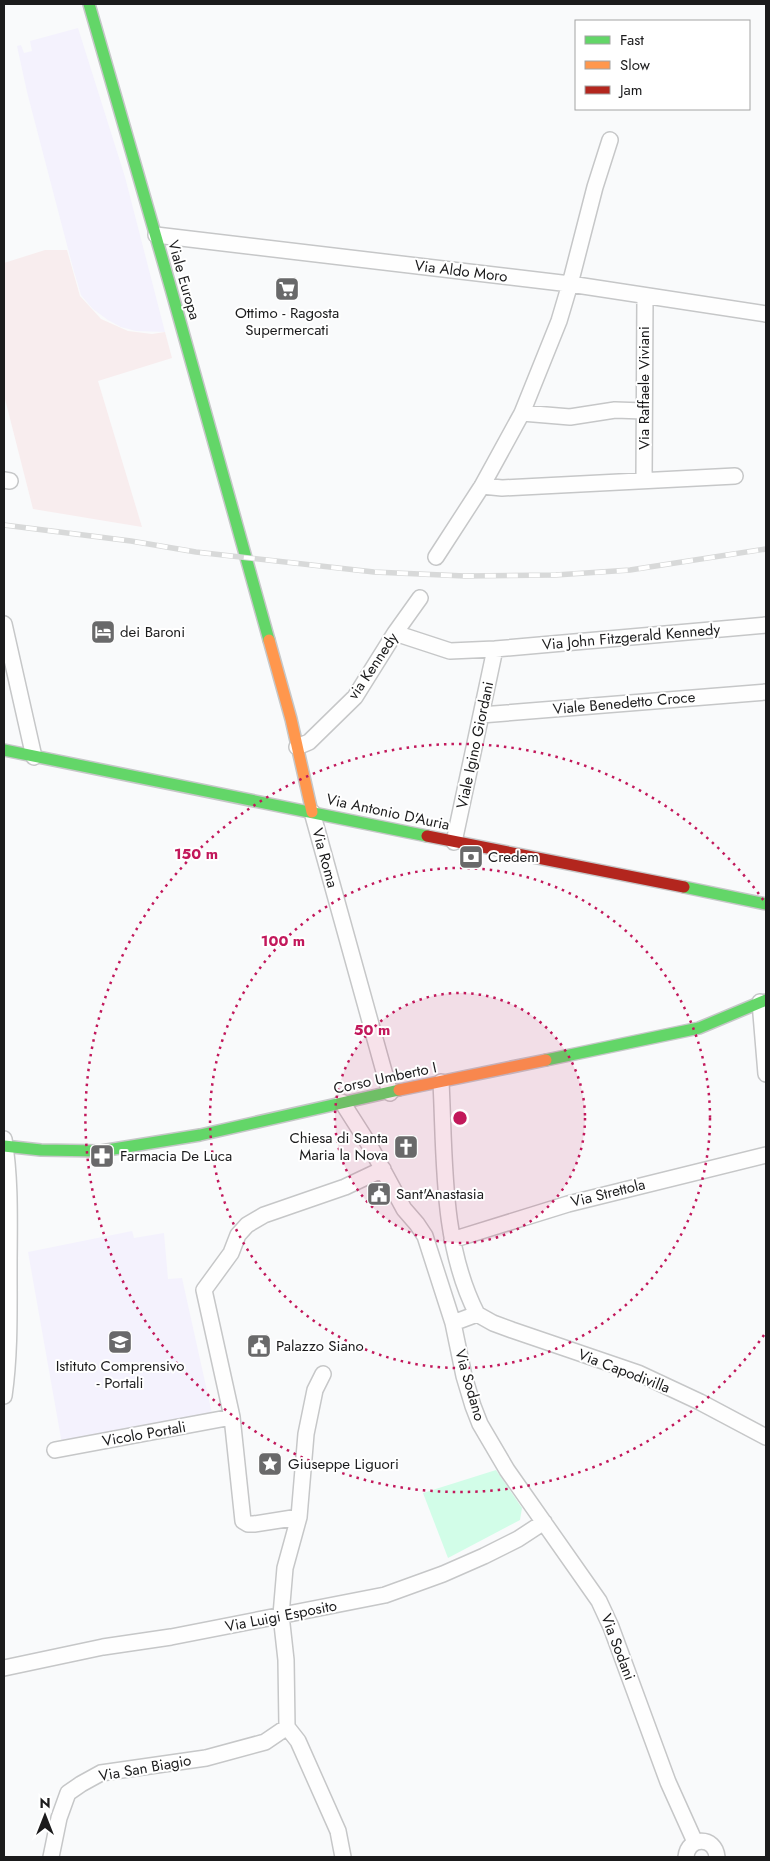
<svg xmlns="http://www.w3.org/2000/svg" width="770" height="1861" font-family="Jost,sans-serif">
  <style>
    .commercial { fill: #f8edee }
    .education { fill: #f4f2fd }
    .green { fill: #d2fde8 }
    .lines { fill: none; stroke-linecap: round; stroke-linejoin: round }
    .street-casing { stroke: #c6c7c8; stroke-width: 18 }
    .fast-casing { stroke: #c6c7c8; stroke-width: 14 }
    .slow-casing { stroke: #c6c7c8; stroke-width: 14 }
    .jam-casing { stroke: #c6c7c8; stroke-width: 14 }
    .street { stroke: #fefefe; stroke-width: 15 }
    .fast { stroke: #63d668; stroke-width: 11 }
    .slow { stroke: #ff974d; stroke-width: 11 }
    .jam { stroke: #b3261e; stroke-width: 11 }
    .rail-casing { stroke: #d8d9d9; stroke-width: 5.5 }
    .rail { stroke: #fff; stroke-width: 4; stroke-dasharray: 11; stroke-linecap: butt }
    .ring { fill: none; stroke: #c2185b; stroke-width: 2.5; stroke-dasharray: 2.5 5 }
    .labels { text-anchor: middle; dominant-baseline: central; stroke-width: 4; stroke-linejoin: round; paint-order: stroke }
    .street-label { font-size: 15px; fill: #1b1b1c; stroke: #fff }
    .poi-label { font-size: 15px; fill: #1b1b1c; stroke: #fff; text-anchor: start }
    .centre { fill: #c2185b; stroke: #fff; stroke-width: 2.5 }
    .ring-label { font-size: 15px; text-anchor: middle; font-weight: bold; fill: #c2185b; stroke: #fff; stroke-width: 4; stroke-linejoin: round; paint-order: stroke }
  </style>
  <rect width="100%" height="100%" fill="#f9fafb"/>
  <!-- commercial -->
  <path class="commercial" d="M45,250H67L80,296L101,319L128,331L152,334L165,332L172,358L98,381L142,527L33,509L4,395V263Z"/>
  <!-- education -->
  <path class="education" d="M78,28L125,177L165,332L136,331L121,327L108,320L93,309L81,295L73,268L27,92L17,46L21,45L24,53L32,51L30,41Z
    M132,1231L134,1238L164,1233L168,1279L182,1278L213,1418L62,1444L28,1252Z"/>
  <!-- green -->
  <path class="green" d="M496,1470L522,1508L520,1520L448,1558L423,1493Z"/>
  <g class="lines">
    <defs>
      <path id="street" d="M156,235L570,284L766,314
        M522,413L570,417L615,410L644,411
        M4,480L10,481
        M644,480L645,296
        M482,486L502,488L735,476
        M436,557L482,486L522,413L559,321L570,284L595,187L610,140
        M4,624L34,757
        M395,633L450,651L495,649L766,625
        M481,715L766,692
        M297,747L309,742L355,697L395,633L420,598
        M312,812L390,1093
        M454,842L495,649
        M760,1002L766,1074
        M342,1102L370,1146L404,1209L417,1224L425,1236L453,1323L477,1314C441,1244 445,1159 441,1082
        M4,1139C11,1182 9,1226 9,1269C9,1311 10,1354 4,1396
        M452,1240L568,1204L766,1155
        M477,1314L493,1323L512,1330L638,1373L700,1402L766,1437
        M453,1323L464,1376L473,1406L480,1424L507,1470L599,1601L611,1627L668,1782L695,1842
        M323,1374L315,1390L306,1434L299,1517L285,1568L281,1615L286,1660L287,1727L298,1741L338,1831L343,1857
        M55,1450L232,1417
        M299,1517L254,1524H248L243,1521L232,1417L204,1290L231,1253L238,1235L247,1225L264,1215L345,1187L383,1169
        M4,1668L103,1647L171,1637L385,1595L443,1574L484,1556L518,1539L544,1522
        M51,1857L59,1818L68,1793L81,1784L101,1773L206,1758L265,1742L287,1727
        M686,1857C688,1836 715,1836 717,1857"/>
      <path id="fast" d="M89,4L171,289L269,640
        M4,750L427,836
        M684,887L766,904
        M546,1060L699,1028L766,1000
        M4,1146L41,1150L101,1151L200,1135L399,1090"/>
      <path id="slow" d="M269,640L291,719L312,812
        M399,1090L546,1060"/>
      <path id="jam" d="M427,836L684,887"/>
    </defs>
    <!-- street casing -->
    <use href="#street" class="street-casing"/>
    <!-- fast casing -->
    <use href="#fast" class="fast-casing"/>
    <!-- slow casing -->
    <use href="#slow" class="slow-casing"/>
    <!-- jam casing -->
    <use href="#jam" class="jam-casing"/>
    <!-- street -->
    <use href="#street" class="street"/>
    <!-- fast -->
    <use href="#fast" class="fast"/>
    <!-- slow -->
    <use href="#slow" class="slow"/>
    <!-- jam -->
    <use href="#jam" class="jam"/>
    <defs>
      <path id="rail" d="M4,525L131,541L196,552L374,572L465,576L556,575L630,570L766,549"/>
    </defs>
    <!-- rail casing -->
    <use href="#rail" class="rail-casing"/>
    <!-- rail -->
    <use href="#rail" class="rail"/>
  </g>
  <!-- distance rings -->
  <circle cx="460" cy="1118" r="125" fill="#c2185b" fill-opacity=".12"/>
  <g class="ring">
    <circle cx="460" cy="1118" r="125"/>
    <circle cx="460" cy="1118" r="250"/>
    <path d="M764 1335A374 374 0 1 1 764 901"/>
  </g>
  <!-- icons -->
  <defs>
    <symbol id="supermarket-square" viewBox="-11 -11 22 22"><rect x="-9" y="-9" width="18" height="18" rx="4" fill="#69696a" stroke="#fff"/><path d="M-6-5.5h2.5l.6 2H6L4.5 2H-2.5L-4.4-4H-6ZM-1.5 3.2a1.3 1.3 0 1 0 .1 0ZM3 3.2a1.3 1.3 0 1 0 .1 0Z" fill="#fff"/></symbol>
    <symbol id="hotel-square" viewBox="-11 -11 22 22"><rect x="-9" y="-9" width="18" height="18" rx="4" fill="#69696a" stroke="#fff"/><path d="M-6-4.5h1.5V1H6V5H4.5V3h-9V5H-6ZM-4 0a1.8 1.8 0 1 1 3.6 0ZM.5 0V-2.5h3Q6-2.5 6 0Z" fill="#fff"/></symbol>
    <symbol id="bank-square" viewBox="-11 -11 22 22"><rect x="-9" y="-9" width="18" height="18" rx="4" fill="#69696a" stroke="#fff"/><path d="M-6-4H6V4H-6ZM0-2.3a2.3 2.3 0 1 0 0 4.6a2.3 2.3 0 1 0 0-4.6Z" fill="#fff"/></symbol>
    <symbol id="church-square" viewBox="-11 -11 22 22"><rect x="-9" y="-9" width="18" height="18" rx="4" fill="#69696a" stroke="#fff"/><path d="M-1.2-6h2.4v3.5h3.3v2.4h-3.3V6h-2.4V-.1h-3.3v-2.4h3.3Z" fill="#fff"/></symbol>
    <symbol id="pharmacy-square" viewBox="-11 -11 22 22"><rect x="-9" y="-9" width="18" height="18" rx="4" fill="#69696a" stroke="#fff"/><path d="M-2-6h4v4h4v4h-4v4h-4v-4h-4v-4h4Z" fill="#fff"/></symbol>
    <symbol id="civic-square" viewBox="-11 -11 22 22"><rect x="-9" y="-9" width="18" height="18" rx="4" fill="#69696a" stroke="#fff"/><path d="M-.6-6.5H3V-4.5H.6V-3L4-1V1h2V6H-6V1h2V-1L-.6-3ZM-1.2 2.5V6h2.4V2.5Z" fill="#fff"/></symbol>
    <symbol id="school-square" viewBox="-11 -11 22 22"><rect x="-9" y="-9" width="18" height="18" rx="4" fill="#69696a" stroke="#fff"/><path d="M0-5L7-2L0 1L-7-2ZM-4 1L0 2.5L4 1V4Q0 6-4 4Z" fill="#fff"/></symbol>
    <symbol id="sight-square" viewBox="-11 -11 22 22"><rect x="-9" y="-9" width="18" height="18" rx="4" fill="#69696a" stroke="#fff"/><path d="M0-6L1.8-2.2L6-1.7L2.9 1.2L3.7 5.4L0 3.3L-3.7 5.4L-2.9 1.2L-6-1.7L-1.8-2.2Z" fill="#fff"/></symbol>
  </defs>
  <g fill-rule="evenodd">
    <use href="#supermarket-square" x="273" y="275" width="28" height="28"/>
    <use href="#hotel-square" x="89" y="618" width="28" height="28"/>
    <use href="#bank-square" x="457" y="843" width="28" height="28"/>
    <use href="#church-square" x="392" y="1133" width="28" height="28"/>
    <use href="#pharmacy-square" x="88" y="1142" width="28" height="28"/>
    <use href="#civic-square" x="365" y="1180" width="28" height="28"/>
    <use href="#school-square" x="106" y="1328" width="28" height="28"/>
    <use href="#civic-square" x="245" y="1332" width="28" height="28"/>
    <use href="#sight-square" x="256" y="1450" width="28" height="28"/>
  </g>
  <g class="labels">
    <!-- street labels -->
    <g class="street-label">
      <text transform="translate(461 271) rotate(7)">Via Aldo Moro</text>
      <text transform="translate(184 280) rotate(74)">Viale Europa</text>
      <text transform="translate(644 388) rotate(-90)">Via Raffaele Viviani</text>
      <text transform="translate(631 637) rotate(-5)">Via John Fitzgerald Kennedy</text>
      <text transform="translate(373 666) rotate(-56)">via Kennedy</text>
      <text transform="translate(624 703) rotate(-5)">Viale Benedetto Croce</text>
      <text transform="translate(475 745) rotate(-78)">Viale Igino Giordani</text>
      <text transform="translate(388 812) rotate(12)">Via Antonio D'Auria</text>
      <text transform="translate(325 858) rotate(75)">Via Roma</text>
      <text transform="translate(385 1078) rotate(-12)">Corso Umberto I</text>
      <text transform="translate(608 1193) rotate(-14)">Via Strettola</text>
      <text transform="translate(624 1371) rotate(21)">Via Capodivilla</text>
      <text transform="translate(470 1385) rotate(74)">Via Sodano</text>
      <text transform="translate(144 1434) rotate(-10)">Vicolo Portali</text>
      <text transform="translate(281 1616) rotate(-11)">Via Luigi Esposito</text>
      <text transform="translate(618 1647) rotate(69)">Via Sodani</text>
      <text transform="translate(145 1768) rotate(-10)">Via San Biagio</text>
    </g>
    <!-- poi labels -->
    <g class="poi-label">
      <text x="287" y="313" text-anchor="middle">Ottimo - Ragosta<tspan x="287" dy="17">Supermercati</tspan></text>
      <text x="120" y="632">dei Baroni</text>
      <text x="488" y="857">Credem</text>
      <text x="388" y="1138" text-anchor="end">Chiesa di Santa<tspan x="388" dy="17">Maria la Nova</tspan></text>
      <text x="120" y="1156">Farmacia De Luca</text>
      <text x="396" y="1194">Sant'Anastasia</text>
      <text x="276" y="1346">Palazzo Siano</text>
      <text x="120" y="1366" text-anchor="middle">Istituto Comprensivo<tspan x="120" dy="17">- Portali</tspan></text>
      <text x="288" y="1464">Giuseppe Liguori</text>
    </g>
  </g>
  <circle cx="460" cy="1118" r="8" class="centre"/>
  <g class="ring-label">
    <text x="196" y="859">150 m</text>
    <text x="283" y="946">100 m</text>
    <text x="372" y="1035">50 m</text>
  </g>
  <!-- border -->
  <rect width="770" height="1861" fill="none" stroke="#1b1b1c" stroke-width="10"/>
  <!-- legend -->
  <rect x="575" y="20" width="175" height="90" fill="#ffffff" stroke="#a4a4a4"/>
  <rect x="585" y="36" width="25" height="8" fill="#63d668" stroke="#a4a4a4"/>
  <text x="620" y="45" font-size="15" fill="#1b1b1c">Fast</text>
  <rect x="585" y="61" width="25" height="8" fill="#ff974d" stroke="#a4a4a4"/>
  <text x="620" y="70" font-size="15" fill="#1b1b1c">Slow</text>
  <rect x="585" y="86" width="25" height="8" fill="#b3261e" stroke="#a4a4a4"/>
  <text x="620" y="95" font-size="15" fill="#1b1b1c">Jam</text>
  <!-- north arrow -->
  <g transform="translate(45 1816)" stroke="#ffffff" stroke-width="4" paint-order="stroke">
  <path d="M0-4L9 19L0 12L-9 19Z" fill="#1b1b1c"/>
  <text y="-8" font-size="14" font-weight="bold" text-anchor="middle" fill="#1b1b1c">N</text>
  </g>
</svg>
